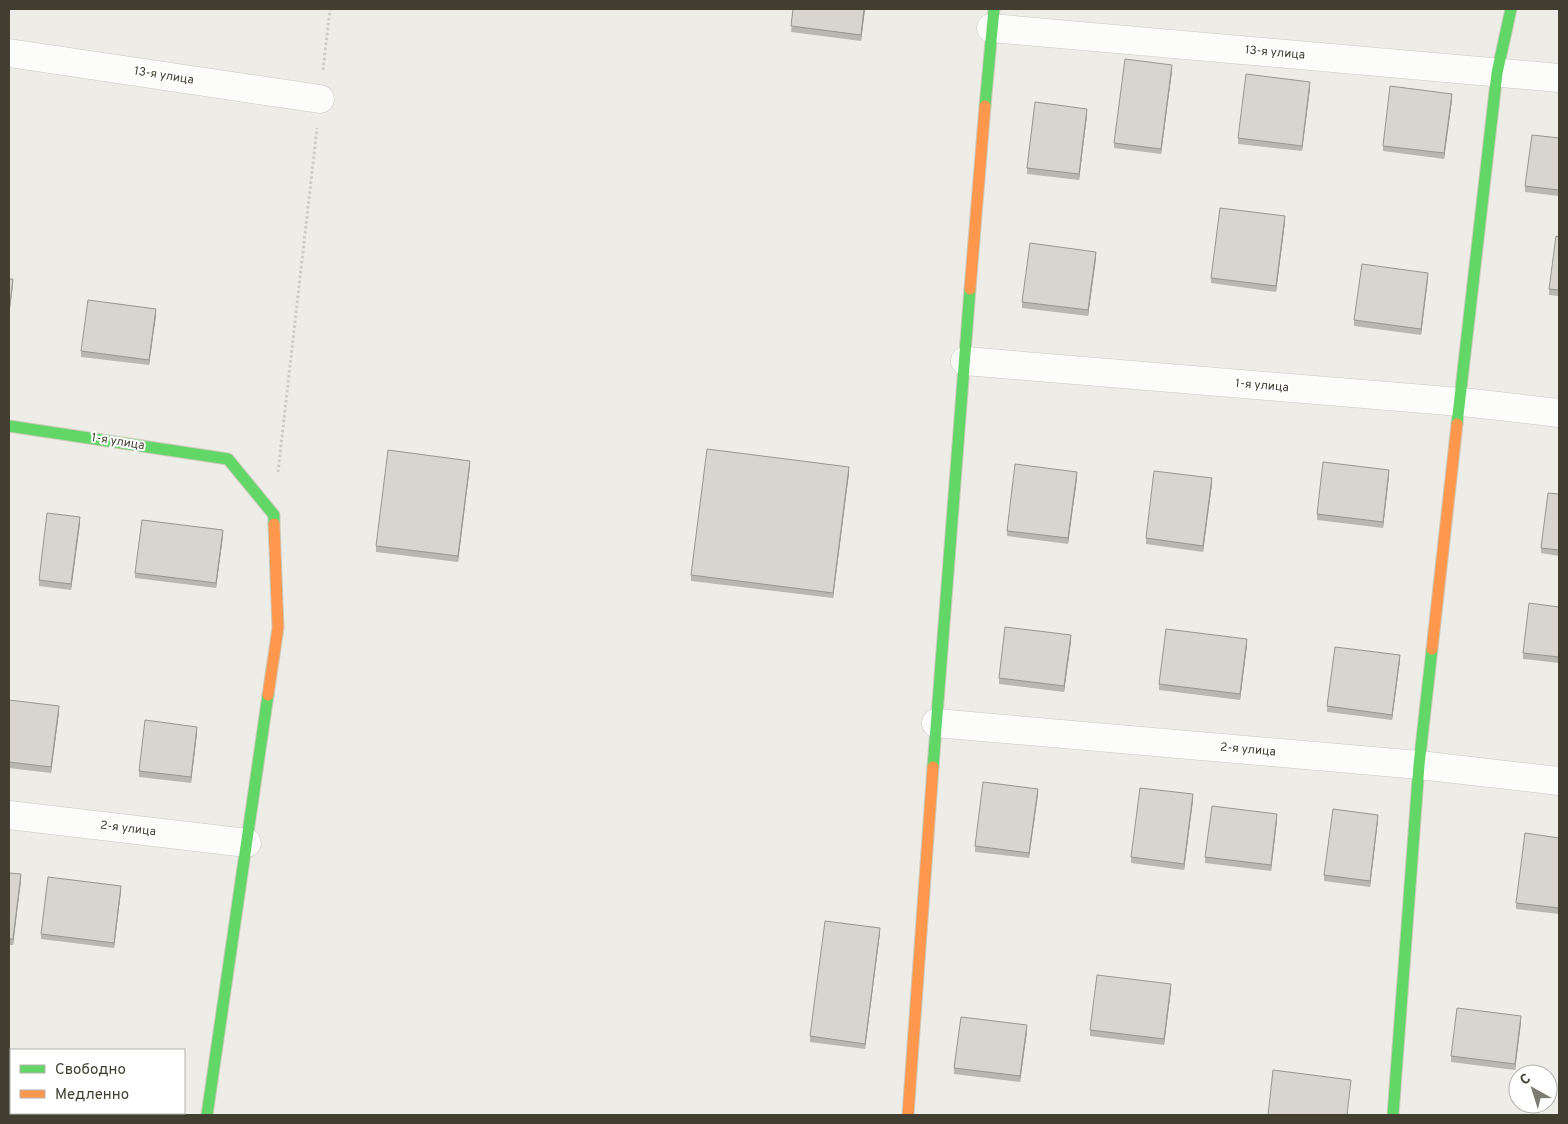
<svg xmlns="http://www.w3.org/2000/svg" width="1568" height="1124" font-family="Overpass,sans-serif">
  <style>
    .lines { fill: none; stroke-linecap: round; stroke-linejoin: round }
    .street-casing { stroke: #cac8c2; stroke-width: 29 }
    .fast-casing { stroke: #cdcabc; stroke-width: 13 }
    .slow-casing { stroke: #cdcabc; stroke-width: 13 }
    .path { stroke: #cccbc5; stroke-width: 3; stroke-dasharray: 2.5 2.5; stroke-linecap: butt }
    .street { stroke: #fcfcfb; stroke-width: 28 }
    .fast { stroke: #63d668; stroke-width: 11 }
    .slow { stroke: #ff974d; stroke-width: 11 }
    .wall { fill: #b9b7b1 }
    .shaded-wall { fill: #969590 }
    .building { fill: #d7d5ce; stroke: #969590 }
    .labels { text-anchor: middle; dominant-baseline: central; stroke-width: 4; stroke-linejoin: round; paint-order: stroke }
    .street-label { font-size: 12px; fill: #423f32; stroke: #fff }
  </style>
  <rect width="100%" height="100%" fill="#eeece6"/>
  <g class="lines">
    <defs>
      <path id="street" d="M991,28L1559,78
        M9,53L320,99
        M965,361L1472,403L1559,413
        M936,723L1419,765L1559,781
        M9,815L247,843"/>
      <path id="fast" d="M985,106L994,9
        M1457,424L1497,73L1511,9
        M9,426L228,459L274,515V524
        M933,767L970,289
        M207,1115L268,695
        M1393,1115L1419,765L1432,649"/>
      <path id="slow" d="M970,289L985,106
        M1432,649L1457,424
        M268,695L278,628L274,524
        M908,1115L933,767"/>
    </defs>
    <!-- street casing -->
    <use href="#street" class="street-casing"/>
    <!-- fast casing -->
    <use href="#fast" class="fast-casing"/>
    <!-- slow casing -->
    <use href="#slow" class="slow-casing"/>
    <!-- path -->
    <path class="path" d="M323,70L330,9
      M278,472L317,128"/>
    <!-- street -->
    <use href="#street" class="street"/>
    <!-- fast -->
    <use href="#fast" class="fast"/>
    <!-- slow -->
    <use href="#slow" class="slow"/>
  </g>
  <!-- wall -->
  <path class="wall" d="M793,9H865L861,41L791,32Z
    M1172,71L1161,154L1114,148V143Z
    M1310,88L1302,151L1238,144V138Z
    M1452,100L1444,159L1383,151V146Z
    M1087,115L1079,180L1027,174V168Z
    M1559,138V196L1525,192V186Z
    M1285,222L1276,292L1211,283V278Z
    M1559,237V296L1549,295V289Z
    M1096,258L1088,316L1022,308V302Z
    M1428,278L1421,335L1354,326V320Z
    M156,315L149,365L81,357V351Z
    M470,466L458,562L376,552V546Z
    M849,473L833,598L691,581V575Z
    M1389,476L1383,528L1317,520V514Z
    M1077,478L1068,544L1007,536V531Z
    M1212,484L1203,552L1146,544V538Z
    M1559,494V556L1541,553V548Z
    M80,523L71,590L39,586V580Z
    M223,536L216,588L135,578V573Z
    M1559,607V663L1523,659V653Z
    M1071,641L1064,692L999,684V678Z
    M1247,645L1240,700L1159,690V684Z
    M1400,660L1392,720L1327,712V706Z
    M9,700L59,712L51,773L9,768Z
    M197,733L191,783L139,777V771Z
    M1038,794L1029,858L975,852V846Z
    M1193,800L1184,870L1131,863V857Z
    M1277,820L1271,871L1205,863V857Z
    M1378,820L1370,887L1324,881V875Z
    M1559,838V914L1516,909V903Z
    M9,873L21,880L13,945H9Z
    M121,891L114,948L41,939V934Z
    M880,933L865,1049L810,1042V1036Z
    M1171,990L1164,1045L1090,1036V1030Z
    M1521,1022L1515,1070L1451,1062V1056Z
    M1027,1031L1020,1082L954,1074V1068Z"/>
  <!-- shaded-wall -->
  <path class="shaded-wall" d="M864,9H865L861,41V35Z
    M1172,65V71L1161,154V149Z
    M1310,82V88L1302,151V146Z
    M1452,94V100L1444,159V153Z
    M1087,109V115L1079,180V174Z
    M1285,216V222L1276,292V286Z
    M1096,252V258L1088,316V310Z
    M1428,273V278L1421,335V329Z
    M13,279V285L9,317V311Z
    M156,309V315L149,365V360Z
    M470,461V466L458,562V556Z
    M849,467V473L833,598V593Z
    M1389,470V476L1383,528V522Z
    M1077,472V478L1068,544V538Z
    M1212,478V484L1203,552V546Z
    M80,517V523L71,590V584Z
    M223,530V536L216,588V583Z
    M1071,635V641L1064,692V686Z
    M1247,639V645L1240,700V694Z
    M1400,655V660L1392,720V715Z
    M59,706V712L51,773V767Z
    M197,727V733L191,783V777Z
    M1038,789V794L1029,858V853Z
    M1193,794V800L1184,870V864Z
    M1277,814V820L1271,871V865Z
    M1378,815V820L1370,887V881Z
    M21,874V880L13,945V939Z
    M121,886V891L114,948V943Z
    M880,928V933L865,1049V1044Z
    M1171,984V990L1164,1045V1039Z
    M1521,1016V1022L1515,1070V1064Z
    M1027,1025V1031L1020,1082V1076Z"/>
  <!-- building -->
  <path class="building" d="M793,9H864L861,35L791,26Z
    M1125,59L1172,65L1161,149L1114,143Z
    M1246,74L1310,82L1302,146L1238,138Z
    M1390,86L1452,94L1444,153L1383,146Z
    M1035,102L1087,109L1079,174L1027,168Z
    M1532,135L1559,138V190L1525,186Z
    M1220,208L1285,216L1276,286L1211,278Z
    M1556,236L1559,237V290L1549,289Z
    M1030,243L1096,252L1088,310L1022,302Z
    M1362,264L1428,273L1421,329L1354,320Z
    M9,279H13L9,311Z
    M88,300L156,309L149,360L81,351Z
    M707,449L849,467L833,593L691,575Z
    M388,450L470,461L458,556L376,546Z
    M1323,462L1389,470L1383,522L1317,514Z
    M1015,464L1077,472L1068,538L1007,531Z
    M1154,471L1212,478L1203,546L1146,538Z
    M1548,493L1559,494V550L1541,548Z
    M47,513L80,517L71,584L39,580Z
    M142,520L223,530L216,583L135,573Z
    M1529,603L1559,607V657L1523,653Z
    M1005,627L1071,635L1064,686L999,678Z
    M1166,629L1247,639L1240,694L1159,684Z
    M1335,647L1400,655L1392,715L1327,706Z
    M9,700L59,706L51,767L9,762Z
    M145,720L197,727L191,777L139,771Z
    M983,782L1038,789L1029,853L975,846Z
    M1140,788L1193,794L1184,864L1131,857Z
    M1212,806L1277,814L1271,865L1205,857Z
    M1333,809L1378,815L1370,881L1324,875Z
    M1525,833L1559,838V908L1516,903Z
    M9,873L21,874L13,939H9Z
    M48,877L121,886L114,943L41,934Z
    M825,921L880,928L865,1044L810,1036Z
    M1097,975L1171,984L1164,1039L1090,1030Z
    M1457,1008L1521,1016L1515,1064L1451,1056Z
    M961,1017L1027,1025L1020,1076L954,1068Z
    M1273,1070L1351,1080L1347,1115H1268Z
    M101,1113H146L145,1115H101Z"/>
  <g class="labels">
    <!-- street labels -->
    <g class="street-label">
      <text transform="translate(1275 53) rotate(5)">13-я улица</text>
      <text transform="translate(164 76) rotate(9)">13-я улица</text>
      <text transform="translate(1262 386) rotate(5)">1-я улица</text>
      <text transform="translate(118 442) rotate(9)">1-я улица</text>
      <text transform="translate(1248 750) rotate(5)">2-я улица</text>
      <text transform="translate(128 829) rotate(7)">2-я улица</text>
    </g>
  </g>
  <!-- border -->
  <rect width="1568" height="1124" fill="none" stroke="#423f32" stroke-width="20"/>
  <!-- legend -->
  <rect x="10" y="1049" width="175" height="65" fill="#ffffff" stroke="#b3b2ad"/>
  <rect x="20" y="1065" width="25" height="8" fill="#63d668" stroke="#b3b2ad"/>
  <text x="55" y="1074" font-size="15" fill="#423f32">Свободно</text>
  <rect x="20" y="1090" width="25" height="8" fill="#ff974d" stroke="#b3b2ad"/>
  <text x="55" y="1099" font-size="15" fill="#423f32">Медленно</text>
  <!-- north arrow -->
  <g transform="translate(1533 1089) rotate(321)"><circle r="24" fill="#ffffff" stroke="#b3b2ad"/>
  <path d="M0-4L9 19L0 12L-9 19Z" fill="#7e7c71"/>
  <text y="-8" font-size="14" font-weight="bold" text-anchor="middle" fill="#423f32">С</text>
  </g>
</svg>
